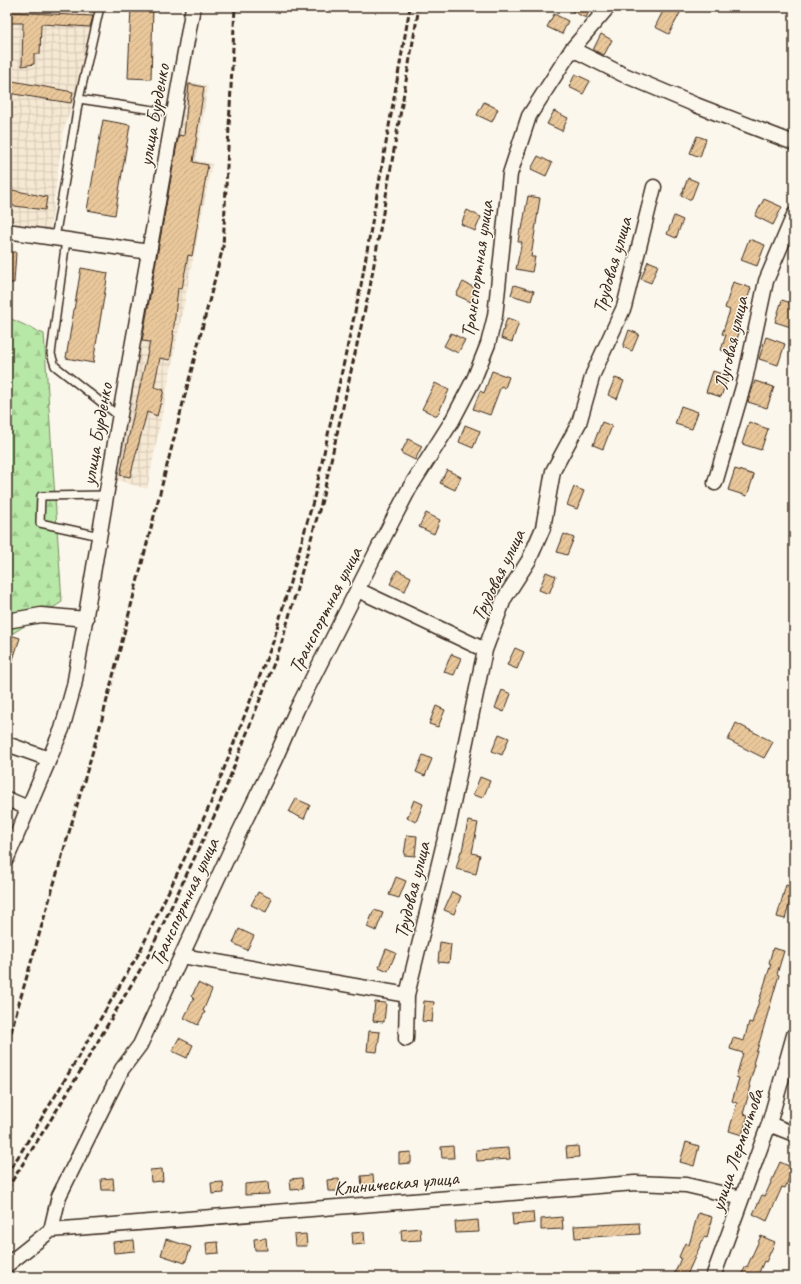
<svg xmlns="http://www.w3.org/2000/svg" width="801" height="1284" font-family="Caveat,sans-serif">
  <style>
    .industrial { fill: url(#industrial-grid) }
    .forest { fill: url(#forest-firs); stroke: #7a8962 }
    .building { fill: url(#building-hatch); stroke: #3b2a1e }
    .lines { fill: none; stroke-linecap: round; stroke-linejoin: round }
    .lane-casing { stroke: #3b2a1e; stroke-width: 10 }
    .street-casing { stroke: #3b2a1e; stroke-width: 17 }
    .lane { stroke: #fbf7ec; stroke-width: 7 }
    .street { stroke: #fbf7ec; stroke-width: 14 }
    .rail { stroke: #3b2a1e; stroke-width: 3; stroke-dasharray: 6 3; stroke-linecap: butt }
    .labels { text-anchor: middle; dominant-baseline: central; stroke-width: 3; stroke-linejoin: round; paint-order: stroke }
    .street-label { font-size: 20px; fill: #3b2a1e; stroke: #fbf7ec }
  </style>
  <defs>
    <pattern id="industrial-grid" width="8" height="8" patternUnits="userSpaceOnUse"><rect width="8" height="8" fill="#f6e9d4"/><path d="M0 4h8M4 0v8" fill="none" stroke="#d4c8b6"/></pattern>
    <pattern id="forest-firs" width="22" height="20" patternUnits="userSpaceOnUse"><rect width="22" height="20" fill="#b8e8a7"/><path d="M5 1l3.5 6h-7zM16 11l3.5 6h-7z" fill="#9fc78f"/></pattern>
    <pattern id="building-hatch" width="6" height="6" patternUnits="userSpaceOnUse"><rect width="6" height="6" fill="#e9c79b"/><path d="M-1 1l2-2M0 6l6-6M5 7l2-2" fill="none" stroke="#c9ab85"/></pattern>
  </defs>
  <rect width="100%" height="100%" fill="#fbf7ec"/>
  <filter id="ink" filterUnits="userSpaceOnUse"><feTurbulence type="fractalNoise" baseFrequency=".025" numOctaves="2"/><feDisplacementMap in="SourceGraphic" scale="8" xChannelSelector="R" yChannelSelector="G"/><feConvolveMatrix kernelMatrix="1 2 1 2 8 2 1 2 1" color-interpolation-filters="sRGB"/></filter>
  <g filter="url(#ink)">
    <!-- industrial -->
    <path class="industrial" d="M7,7H98L96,33L63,132L50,230L7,222Z
      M185,81L208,86L196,160L212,164L147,489L114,479Z"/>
    <!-- forest -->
    <path class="forest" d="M7,317L44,334L62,602L7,637Z"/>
    <!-- building -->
    <path class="building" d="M131,7H153L151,79L128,78Z
      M564,7H591L586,18Z
      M665,7H668L680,13L669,34L655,27Z
      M7,12L93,16L90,27L41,24L40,54H34V64L22,66L23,23H7Z
      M554,14L568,21L562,34L547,27Z
      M601,34L612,40L604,55L593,50Z
      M575,74L590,81L583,94L569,87Z
      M7,80L73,92L71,103L7,93Z
      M189,84L204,87L193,162L208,165L192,256L188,255L182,289L178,288L173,335H174L170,360L160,358L154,387L164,390L157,416L147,412L130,477L120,475L150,342L142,341L177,144L179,135L184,136Z
      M484,102L498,109L492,122L477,115Z
      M554,111L568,118L562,131L547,124Z
      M103,120L130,125L115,215L87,210Z
      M697,136L706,139L700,157L690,153Z
      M538,156L552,163L546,176L531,169Z
      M688,178L698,182L691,200L681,196Z
      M7,189L47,197L45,210L7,205Z
      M528,196L540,198L531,257H535L532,272L516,269L522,242H518L520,229H522Z
      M764,199L782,207L773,225L755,216Z
      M467,210L481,217L475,231L461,224Z
      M674,216L683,220L676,238L667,234Z
      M749,239L765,245L757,266L741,260Z
      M7,252H16L14,283H7Z
      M648,261L658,265L651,283L641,279Z
      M81,268L108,273L93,363L66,358Z
      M463,282L477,289L471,302L456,295Z
      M733,282L751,288L737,329L740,330L732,354L721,350L726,335L722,334L730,310L725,308Z
      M514,285L534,291L531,301L511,295Z
      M782,300L794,304V328L775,322Z
      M507,318L519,322L512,342L501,338Z
      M629,330L639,334L632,351L623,347Z
      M451,333L465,340L458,353L444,346Z
      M766,337L785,344L778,365L759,359Z
      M492,371L509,377L505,388L501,386L490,415L473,409L480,391L484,393Z
      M713,371L728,376L721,397L706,392Z
      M615,378L624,381L617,399L608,395Z
      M755,381L774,387L767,408L748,402Z
      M435,383L449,390L437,416L422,409Z
      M681,406L698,412L692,429L675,424Z
      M602,422L612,426L603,449L593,445Z
      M749,422L768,429L761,450L742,444Z
      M465,425L480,431L473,448L459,442Z
      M408,439L422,446L415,460L401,453Z
      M735,469L754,475L747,496L728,490Z
      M447,470L461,477L455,490L440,483Z
      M574,487L584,491L577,509L567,505Z
      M426,513L440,520L434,534L419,527Z
      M564,534L574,538L567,555L557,552Z
      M397,570L411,577L405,591L390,584Z
      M546,572L556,576L549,594L539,590Z
      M7,634L20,638L9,672H7Z
      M515,648L524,652L517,669L507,665Z
      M451,654L461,658L454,675L444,672Z
      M502,690L511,694L504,712L495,708Z
      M436,706L445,710L438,727L429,724Z
      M736,723L773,742L764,758L728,740Z
      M499,734L509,738L502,755L492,751Z
      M423,755L432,759L425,776L416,772Z
      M480,777L490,781L483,798L473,795Z
      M296,799L310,805L304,819L289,812Z
      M414,800L423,804L416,822L407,818Z
      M468,821L478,823L472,853L480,855L476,874L456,869L461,851H462Z
      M407,835L417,836L415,856L404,855Z
      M396,877L406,881L399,898L389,895Z
      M786,885L794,888L785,919L777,917Z
      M258,892L272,899L266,912L251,905Z
      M452,892L461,896L454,914L444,910Z
      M374,910L383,913L376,931L367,927Z
      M239,929L254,936L247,950L233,943Z
      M440,942L451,944L449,963L438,962Z
      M773,948L784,951L777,974L779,975L753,1064L755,1065L749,1085L751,1086L743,1114L748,1115L742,1135L729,1131L737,1103L732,1101L739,1078L736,1077L743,1053L730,1049L733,1038L744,1041L749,1022L752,1023L771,964L769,963Z
      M386,949L396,953L388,971L379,967Z
      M198,983L212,990L203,1011L205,1012L198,1025L184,1018L194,998L192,996Z
      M424,1001L434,1002L432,1022L422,1021Z
      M375,1002L386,1003L384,1022L373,1021Z
      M369,1031L380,1032L377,1052L367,1051Z
      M179,1038L193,1045L187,1058L172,1051Z
      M686,1142L699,1146L694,1166L680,1162Z
      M453,1146L454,1158H442L441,1147Z
      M578,1146L579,1157L567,1158L566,1147Z
      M509,1148L510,1159L477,1161L476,1150Z
      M411,1152V1163L399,1164V1153Z
      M780,1162L793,1168L785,1188L782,1187L767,1221L753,1214L762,1195L765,1196Z
      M162,1169L163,1181L151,1182L150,1170Z
      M373,1175L374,1186L362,1187L361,1176Z
      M113,1178L114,1190H102L101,1179Z
      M302,1178L303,1189L291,1190L290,1179Z
      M339,1179L340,1191H328L327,1180Z
      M223,1182L224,1193L212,1194L211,1183Z
      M268,1182L269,1194L245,1195V1184Z
      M533,1212L534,1223L513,1225L512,1213Z
      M698,1213L712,1217L707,1238L704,1237L686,1277H673L681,1258L679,1257L685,1243L689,1245Z
      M562,1217L563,1229L541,1230V1219Z
      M478,1220L479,1232L456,1233L455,1222Z
      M639,1223L640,1234L575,1238L574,1226Z
      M420,1228L421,1240L402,1241L401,1230Z
      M364,1232L365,1244L353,1245L352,1233Z
      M306,1234L307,1246H295L294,1235Z
      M761,1236L775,1242L766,1262L764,1261L757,1277H740L746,1266L747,1267Z
      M266,1238L267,1250H255L254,1239Z
      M166,1239L191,1247L185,1263L161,1255Z
      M134,1240L135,1251L114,1253L113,1242Z
      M218,1242L219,1253L207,1254L206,1243Z"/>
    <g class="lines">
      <defs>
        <path id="lane" d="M79,99L174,113
          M55,238L79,99L100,7
          M66,240L51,354L55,366L120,417
          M100,536L40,523L41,496L107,495"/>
        <path id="street" d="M572,49L622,74L696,105L794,143
          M7,231L149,252
          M715,483L745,380L766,281L794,215
          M358,590L485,650
          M7,621L41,615L86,619
          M7,744L49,759
          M7,799L28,808
          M7,858L62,729L74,686L117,431L193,7
          M182,956L407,995
          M406,1039L407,995L450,818L485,650L504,599L529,560L543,528L553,471L579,423L593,374L624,307L654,187
          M769,1124L794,1134
          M51,1230L59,1196L122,1069L140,1045L235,841L275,759L297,709L385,535L409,489L452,421L474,379L488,344L495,316L510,174L529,116L572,49L608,7
          M51,1230L635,1183L686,1185L742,1198
          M7,1265L51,1230
          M713,1277L769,1124L794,1035"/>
      </defs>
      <!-- lane casing -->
      <use href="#lane" class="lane-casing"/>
      <!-- street casing -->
      <use href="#street" class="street-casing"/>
      <!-- lane -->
      <use href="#lane" class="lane"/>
      <!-- street -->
      <use href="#street" class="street"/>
      <!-- rail -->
      <path class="rail" d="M7,1050L15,1017L101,723L223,247L235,7
        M7,1175L57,1093L139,953L210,805L273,642L314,498L361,285L410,7
        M7,1189L65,1097L147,958L218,808L281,645L322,500L370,287L419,7"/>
    </g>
  </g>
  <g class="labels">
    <!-- street labels -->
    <g class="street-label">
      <text transform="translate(154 115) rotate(-80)">улица Бурденко</text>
      <text transform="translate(612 265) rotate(-74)">Трудовая улица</text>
      <text transform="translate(477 269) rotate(-82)">Транспортная улица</text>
      <text transform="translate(731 343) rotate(-77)">Луговая улица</text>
      <text transform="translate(97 434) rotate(-80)">улица Бурденко</text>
      <text transform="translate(498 575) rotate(-64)">Трудовая улица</text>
      <text transform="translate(325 610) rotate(-63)">Транспортная улица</text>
      <text transform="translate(412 890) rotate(-76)">Трудовая улица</text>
      <text transform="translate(184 902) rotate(-65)">Транспортная улица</text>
      <text transform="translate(737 1150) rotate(-71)">улица Лермонтова</text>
      <text transform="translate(396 1183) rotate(-5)">Клиническая улица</text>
    </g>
  </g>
  <!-- margin -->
  <rect width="801" height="1284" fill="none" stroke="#fbf7ec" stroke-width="24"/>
  <rect x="12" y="12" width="777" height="1260" fill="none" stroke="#3b2a1e" stroke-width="1.5" filter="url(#ink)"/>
</svg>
